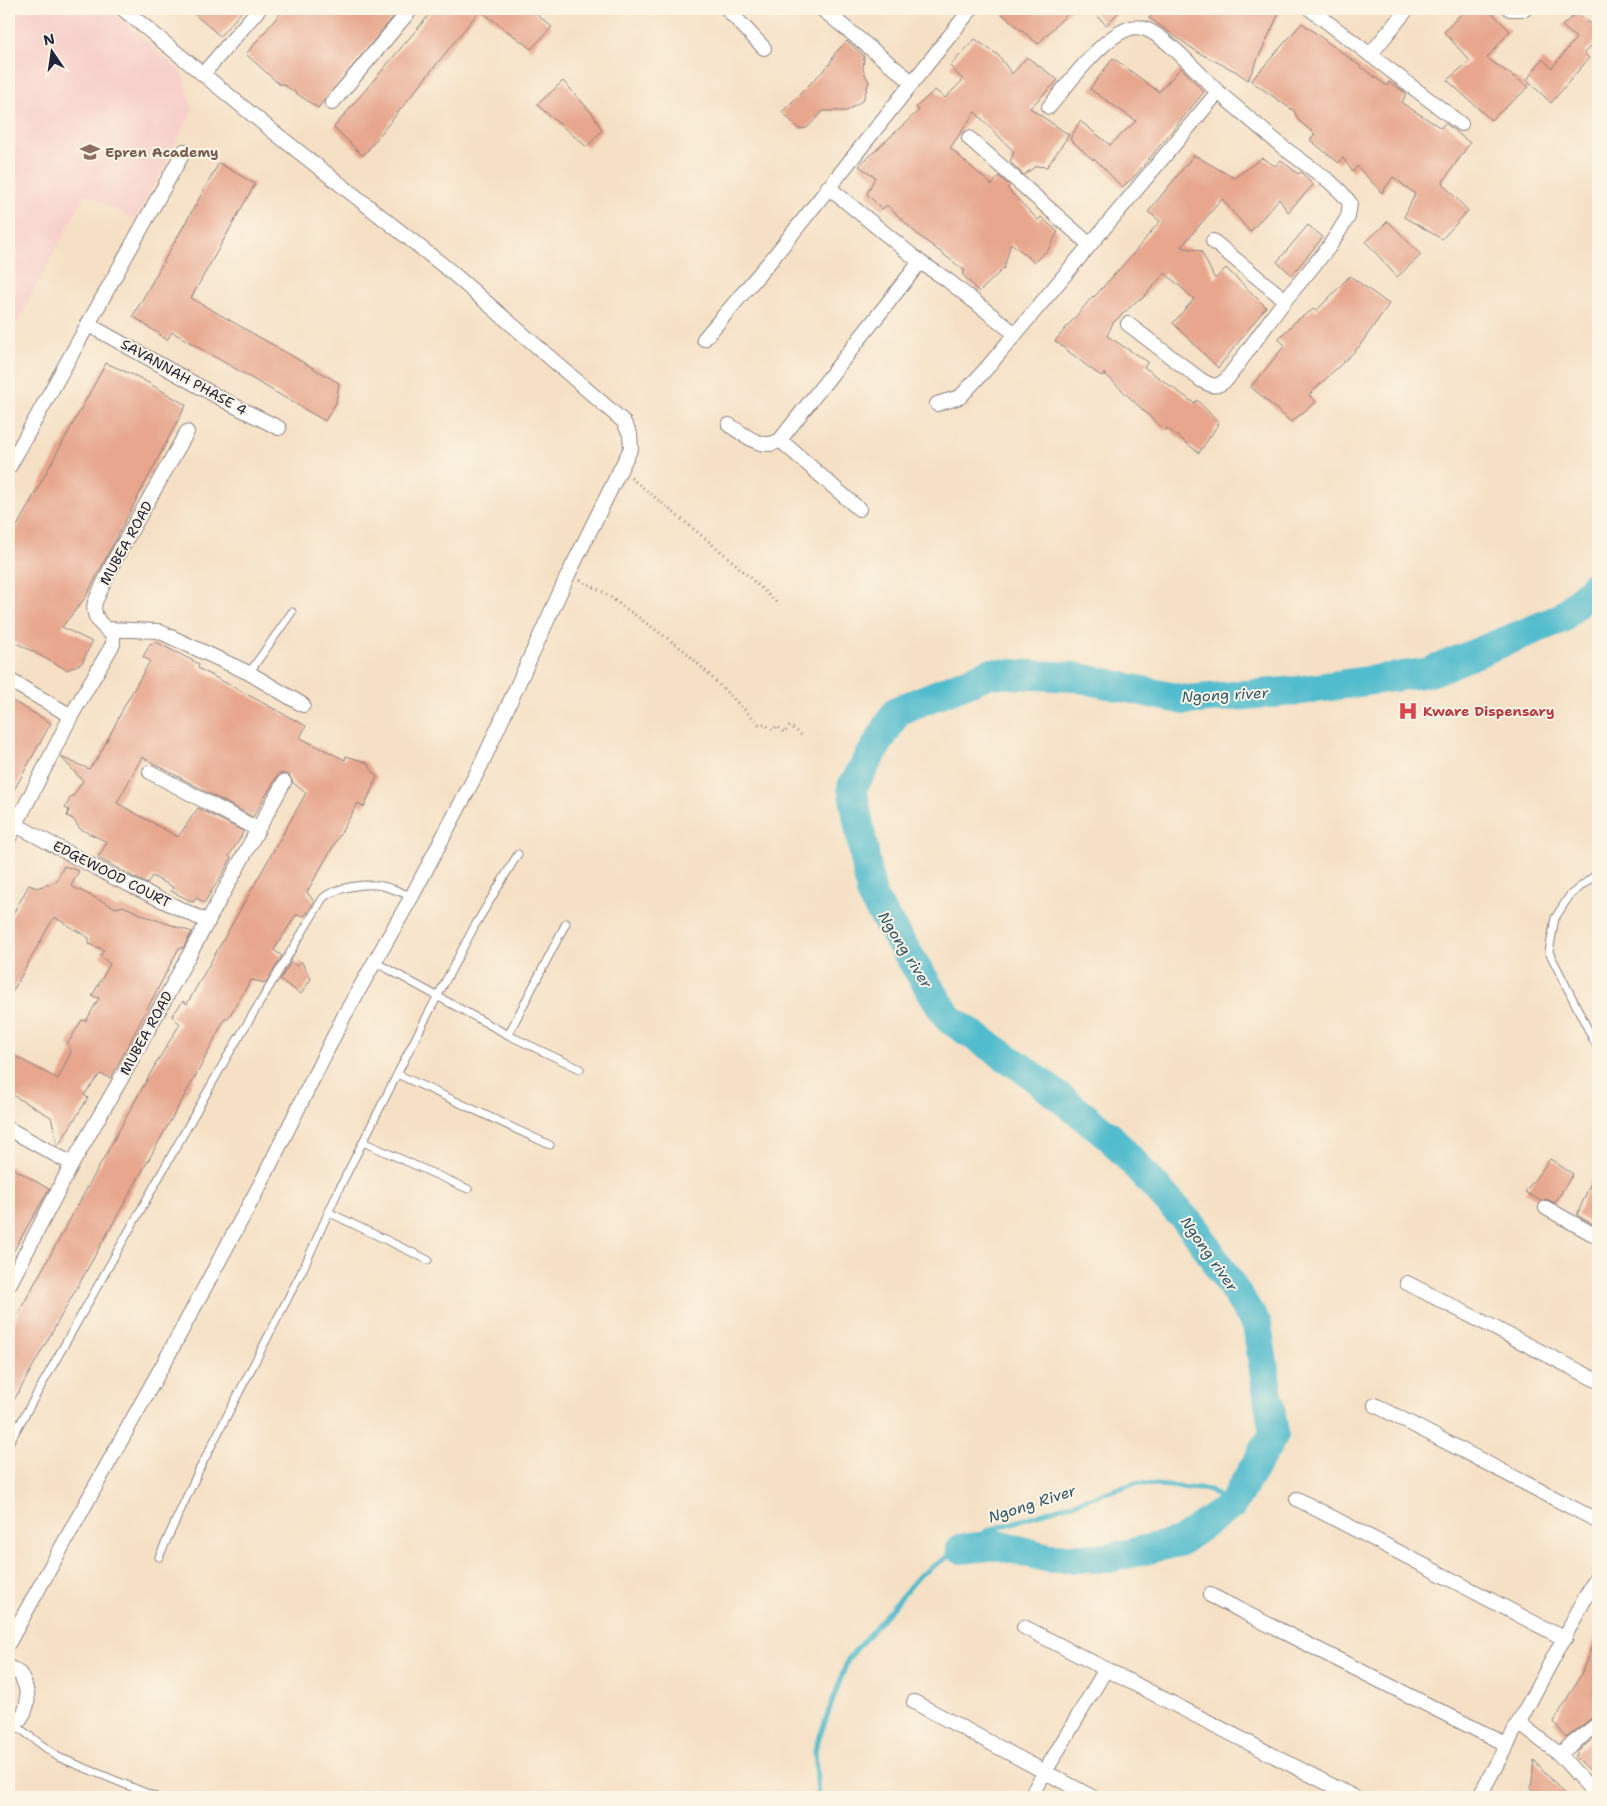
<svg xmlns="http://www.w3.org/2000/svg" width="1607" height="1806" font-family="'Shantell Sans',sans-serif">
  <style>
    .built { fill: #f7d0cb }
    .lines { fill: none; stroke-linecap: round; stroke-linejoin: round }
    .stream { stroke: #51bccd; stroke-width: 5 }
    .river { stroke: #51bccd; stroke-width: 30 }
    .building { fill: #e7a68d }
    .service-casing { stroke: #8c8180; stroke-width: 9 }
    .minor-casing { stroke: #8c8180; stroke-width: 16 }
    .path { stroke: #8c8180; stroke-width: 3; stroke-dasharray: 1 4; stroke-linecap: butt }
    .service { stroke: #fff; stroke-width: 7 }
    .minor { stroke: #fff; stroke-width: 14 }
    .labels { text-anchor: middle; dominant-baseline: central; stroke-width: 4; stroke-linejoin: round; paint-order: stroke }
    .education-label { font-size: 14px; font-weight: bold; fill: #785e54; stroke: #fcf5e5; text-anchor: start }
    .street-label { font-size: 14px; fill: #22223b; stroke: #fcf5e5 }
    .health-label { font-size: 14px; font-weight: bold; fill: #be3a42; stroke: #fcf5e5; text-anchor: start }
    .water-label { font-size: 15px; font-style: italic; fill: #32586e; stroke: #fcf5e5 }
  </style>
  <rect width="100%" height="100%" fill="#fcf5e5"/>
  <filter id="ink" filterUnits="userSpaceOnUse"><feTurbulence type="fractalNoise" baseFrequency=".02" numOctaves="2"/><feDisplacementMap in="SourceGraphic" scale="10" xChannelSelector="R" yChannelSelector="G"/><feConvolveMatrix kernelMatrix="1 2 1 2 8 2 1 2 1" color-interpolation-filters="sRGB"/></filter>
  <filter id="wash" filterUnits="userSpaceOnUse"><feTurbulence type="fractalNoise" baseFrequency=".0096" numOctaves="4" result="noise"/><feDisplacementMap in="SourceGraphic" scale="20" xChannelSelector="R" yChannelSelector="G"/><feGaussianBlur stdDeviation="1.12" result="paint"/><feColorMatrix in="noise" values="0 0 0 0 0 0 0 0 0 0 0 0 0 0 0 0 0 1.4 0 .05"/><feComposite in="paint" operator="in"/></filter>
  <g filter="url(#wash)">
    <rect width="100%" height="100%" fill="#f5e0c5"/>
    <!-- built -->
    <path class="built" d="M9,9H109L182,73L193,109L136,220L85,194L9,338Z"/>
    <g class="lines">
      <!-- stream -->
      <path class="stream" d="M818,1797L815,1749L848,1659L920,1575L987,1531L1136,1483L1210,1490L1231,1506"/>
      <!-- river -->
      <path class="river" d="M961,1549L998,1545L1049,1558H1110L1179,1542L1231,1506L1274,1434L1257,1325L1196,1231L1109,1136L1021,1067L949,1019L872,897L852,787L897,711L990,673L1075,677L1185,700L1296,691L1430,672L1562,618L1598,582"/>
    </g>
    <g id="blocks">
      <!-- building -->
      <path class="building" d="M188,9H244L220,36Z
        M284,9H400L318,108L281,83L280,85L246,54Z
        M434,9H530L552,27L531,49L480,10L363,156L334,127Z
        M996,9H1072L1038,44Z
        M1090,9H1122L1106,25Z
        M1160,9H1281L1248,80L1235,71L1199,53L1149,18Z
        M1466,9H1488L1510,31L1487,58L1529,87L1491,120L1447,80L1470,61L1444,32Z
        M1576,13L1598,30V39L1584,53L1589,58L1551,103L1527,80L1542,59L1552,68L1576,38L1562,26Z
        M1302,23L1387,86L1389,82L1406,93L1402,103L1441,128L1445,123L1470,143L1442,183L1468,211L1442,239L1404,217L1415,194L1393,177L1382,193L1357,166L1353,172L1343,158L1339,163L1310,140L1315,134L1299,121L1294,111L1251,81Z
        M975,39L999,56L1012,74L1027,57L1058,80L1030,108L1069,135L1047,167L1036,166L1024,175L1010,162L1014,152L975,112L950,148L992,185L999,176L1010,186L1007,188L1038,220L1041,217L1058,232L1049,249L1034,262L1011,243L1004,268L979,292L962,274L965,271L917,234L887,205L882,209L867,194L875,177L859,166L919,110L916,107L935,90L945,98L963,80L950,66Z
        M847,41L864,56L863,70L869,82L863,100L847,111H823L807,128L799,129L782,112L829,65L835,53Z
        M1113,58L1159,92L1181,68L1204,92L1134,177L1122,187L1094,158L1093,160L1070,139L1080,121L1110,145L1136,121L1090,89Z
        M563,81L592,113L602,130L587,147L537,105Z
        M1194,155L1234,178L1262,158L1275,166L1281,160L1298,174L1301,172L1313,185L1288,212L1279,199L1250,232L1222,199L1181,247L1201,251L1215,279L1226,268L1266,307L1218,368L1173,323L1194,299L1165,273L1141,300L1139,299L1113,323L1107,336L1148,362L1144,367L1194,403L1197,400L1219,423L1199,453L1167,428L1165,431L1104,373L1102,376L1095,372L1055,341L1093,296L1094,297L1133,254L1160,221L1148,212Z
        M219,163L255,184L191,298L339,383L336,403L325,421L172,332L167,340L133,316Z
        M1388,221L1421,255L1397,277L1366,242Z
        M1308,225L1323,237L1292,275L1277,262Z
        M1350,276L1389,304L1358,348L1309,395L1316,402L1291,422L1251,387L1285,345L1278,339L1297,320L1314,309L1316,311Z
        M106,363L140,378L186,405L85,598L62,627L92,642L82,663L67,670L9,639V541Z
        M156,642L199,664L198,668L306,726L300,738L345,760L346,756L366,762L377,777L364,807L358,803L307,892L314,902L305,916L296,915L274,950L282,956L266,983L251,980L227,1020L225,1018L200,1068L9,1409V1330L155,1065L180,1024L172,1016L183,1001L187,1004L306,793L293,783L289,775L279,773L253,817L142,757L117,803L178,837L198,808L243,831L241,837L229,856L231,858L225,870L204,903L197,898L193,902L171,891L173,887L152,876L147,884L98,858L107,842L80,829L73,819L67,816L69,810L65,808L71,796H73L83,781L61,757L89,769L99,756L126,703L150,661L143,657L150,644Z
        M9,699L51,723L9,799Z
        M64,866L79,871L71,886L116,908L123,906L145,916L192,932L183,948H179L111,1078L100,1074L84,1095L88,1098L58,1146L51,1117L9,1093V1053L58,1079L71,1052L68,1043L82,1020L86,1021L99,998L92,996L110,964L100,956L104,950L89,944V938L54,917L9,998V921L29,885L36,888L56,882Z
        M301,961L311,979L301,994L280,980L291,962L297,966Z
        M1550,1159L1573,1174L1555,1203L1546,1199L1541,1201L1525,1192Z
        M9,1166L49,1189L9,1259Z
        M1598,1166V1227L1577,1215Z
        M1598,1631V1715L1593,1717L1566,1738L1554,1722L1581,1674Z
        M1598,1735V1778L1575,1756L1578,1754L1576,1752Z
        M1534,1760L1567,1797H1538L1531,1789Z"/>
    </g>
  </g>
  <g filter="url(#ink)">
    <use href="#blocks" fill-opacity="0" stroke="#8c8180" stroke-width="1"/>
    <g class="lines">
      <defs>
        <path id="service" d="M249,673L292,612
          M1598,873L1570,895L1555,918L1549,952L1598,1049
          M375,962L508,1035L580,1069
          M508,1035L566,923
          M397,1074L550,1145
          M363,1142L468,1189
          M330,1213L428,1260
          M9,1443L227,1057L323,898C334,888 367,882 382,886C392,888 402,893 412,896
          M159,1557L199,1470L304,1267L339,1189L416,1037L474,927L518,854
          M15,1725L58,1757L156,1797"/>
        <path id="minor" d="M727,9L764,48
          M822,9L912,82
          M1310,9L1461,124
          M1510,9H1525
          M1370,55L1407,9
          M203,74L259,9
          M332,103L411,9
          M969,138L1089,244
          M828,187L920,262L946,279L1014,333
          M1213,241L1285,300
          M1128,324L1201,380C1213,387 1217,388 1227,379L1285,300L1329,247L1348,217L1350,203L1342,193L1329,181L1284,148L1218,92
          M89,325L229,403L279,428
          M704,339L772,259L971,9
          M937,404L960,397L986,369L1218,92C1201,76 1164,33 1142,28C1113,20 1067,86 1049,107
          M729,425C744,434 763,452 780,440L920,262
          M780,440L859,509
          M9,467L184,151
          M106,629L158,631L249,673L303,705
          M9,680L71,716
          M150,772L257,829
          M16,825L115,878L208,922
          M9,838L71,716L113,644V635C102,626 91,617 95,602L115,559L187,432
          M9,1129L72,1164
          M1546,1208L1598,1237
          M1407,1283L1598,1381
          M9,1285L72,1164L126,1070L284,782
          M1375,1405L1598,1521
          M1297,1499L1565,1639
          M1210,1595L1507,1745
          M1024,1627L1354,1797
          M9,1642L165,1361L261,1183L344,1016L412,896L481,765L568,575L631,448L630,434L623,421L449,270L270,129L123,9
          M9,1667L20,1674C33,1698 29,1713 9,1731
          M914,1702L1092,1797
          M1519,1723L1559,1754L1598,1797
          M1559,1754L1598,1724
          M1030,1797L1106,1669
          M1479,1797L1598,1574"/>
      </defs>
      <!-- service casing -->
      <use href="#service" class="service-casing"/>
      <!-- minor casing -->
      <use href="#minor" class="minor-casing"/>
      <!-- path -->
      <path class="path" d="M631,478L729,558L779,605
        M580,580L603,592L685,651L759,724H765L772,730L777,726L784,733L790,726L801,735"/>
      <!-- service -->
      <use href="#service" class="service"/>
      <!-- minor -->
      <use href="#minor" class="minor"/>
    </g>
  </g>
  <!-- icons -->
  <defs>
    <symbol id="school-bare" viewBox="-9 -9 18 18"><path d="M0-5L7-2L0 1L-7-2ZM-4 1L0 2.5L4 1V4Q0 6-4 4Z" fill="#8d6e63" stroke="#fcf5e5" stroke-width="2.5" paint-order="stroke"/></symbol>
    <symbol id="hospital-bare" viewBox="-9 -9 18 18"><path d="M-5-5h3v3.5h4V-5h3V5h-3V1.5h-4V5h-3Z" fill="#e0444e" stroke="#fcf5e5" stroke-width="2.5" paint-order="stroke"/></symbol>
  </defs>
  <g fill-rule="evenodd">
    <use href="#school-bare" x="76" y="138" width="28" height="28"/>
    <use href="#hospital-bare" x="1394" y="697" width="28" height="28"/>
  </g>
  <g class="labels">
    <!-- education labels -->
    <g class="education-label">
      <text x="105" y="152">Epren Academy</text>
    </g>
    <!-- street labels -->
    <g class="street-label">
      <text transform="translate(184 377) rotate(29)">SAVANNAH PHASE 4</text>
      <text transform="translate(126 543) rotate(-61)">MUBEA ROAD</text>
      <text transform="translate(112 874) rotate(27)">EDGEWOOD COURT</text>
      <text transform="translate(146 1033) rotate(-61)">MUBEA ROAD</text>
    </g>
    <!-- health labels -->
    <g class="health-label">
      <text x="1423" y="711">Kware Dispensary</text>
    </g>
    <!-- water labels -->
    <g class="water-label">
      <text transform="translate(1225 695) rotate(-3)">Ngong river</text>
      <text transform="translate(905 950) rotate(58)">Ngong river</text>
      <text transform="translate(1209 1254) rotate(55)">Ngong river</text>
      <text transform="translate(1032 1504) rotate(-18)">Ngong River</text>
    </g>
  </g>
  <!-- margin -->
  <rect width="1607" height="1806" fill="none" stroke="#fcf5e5" stroke-width="30"/>
  <!-- north arrow -->
  <g transform="translate(52 52) rotate(347)" stroke="#fcf5e5" stroke-width="4" paint-order="stroke">
  <path d="M0-4L9 19L0 12L-9 19Z" fill="#22223b"/>
  <text y="-8" font-size="14" font-weight="bold" text-anchor="middle" fill="#22223b">N</text>
  </g>
</svg>
